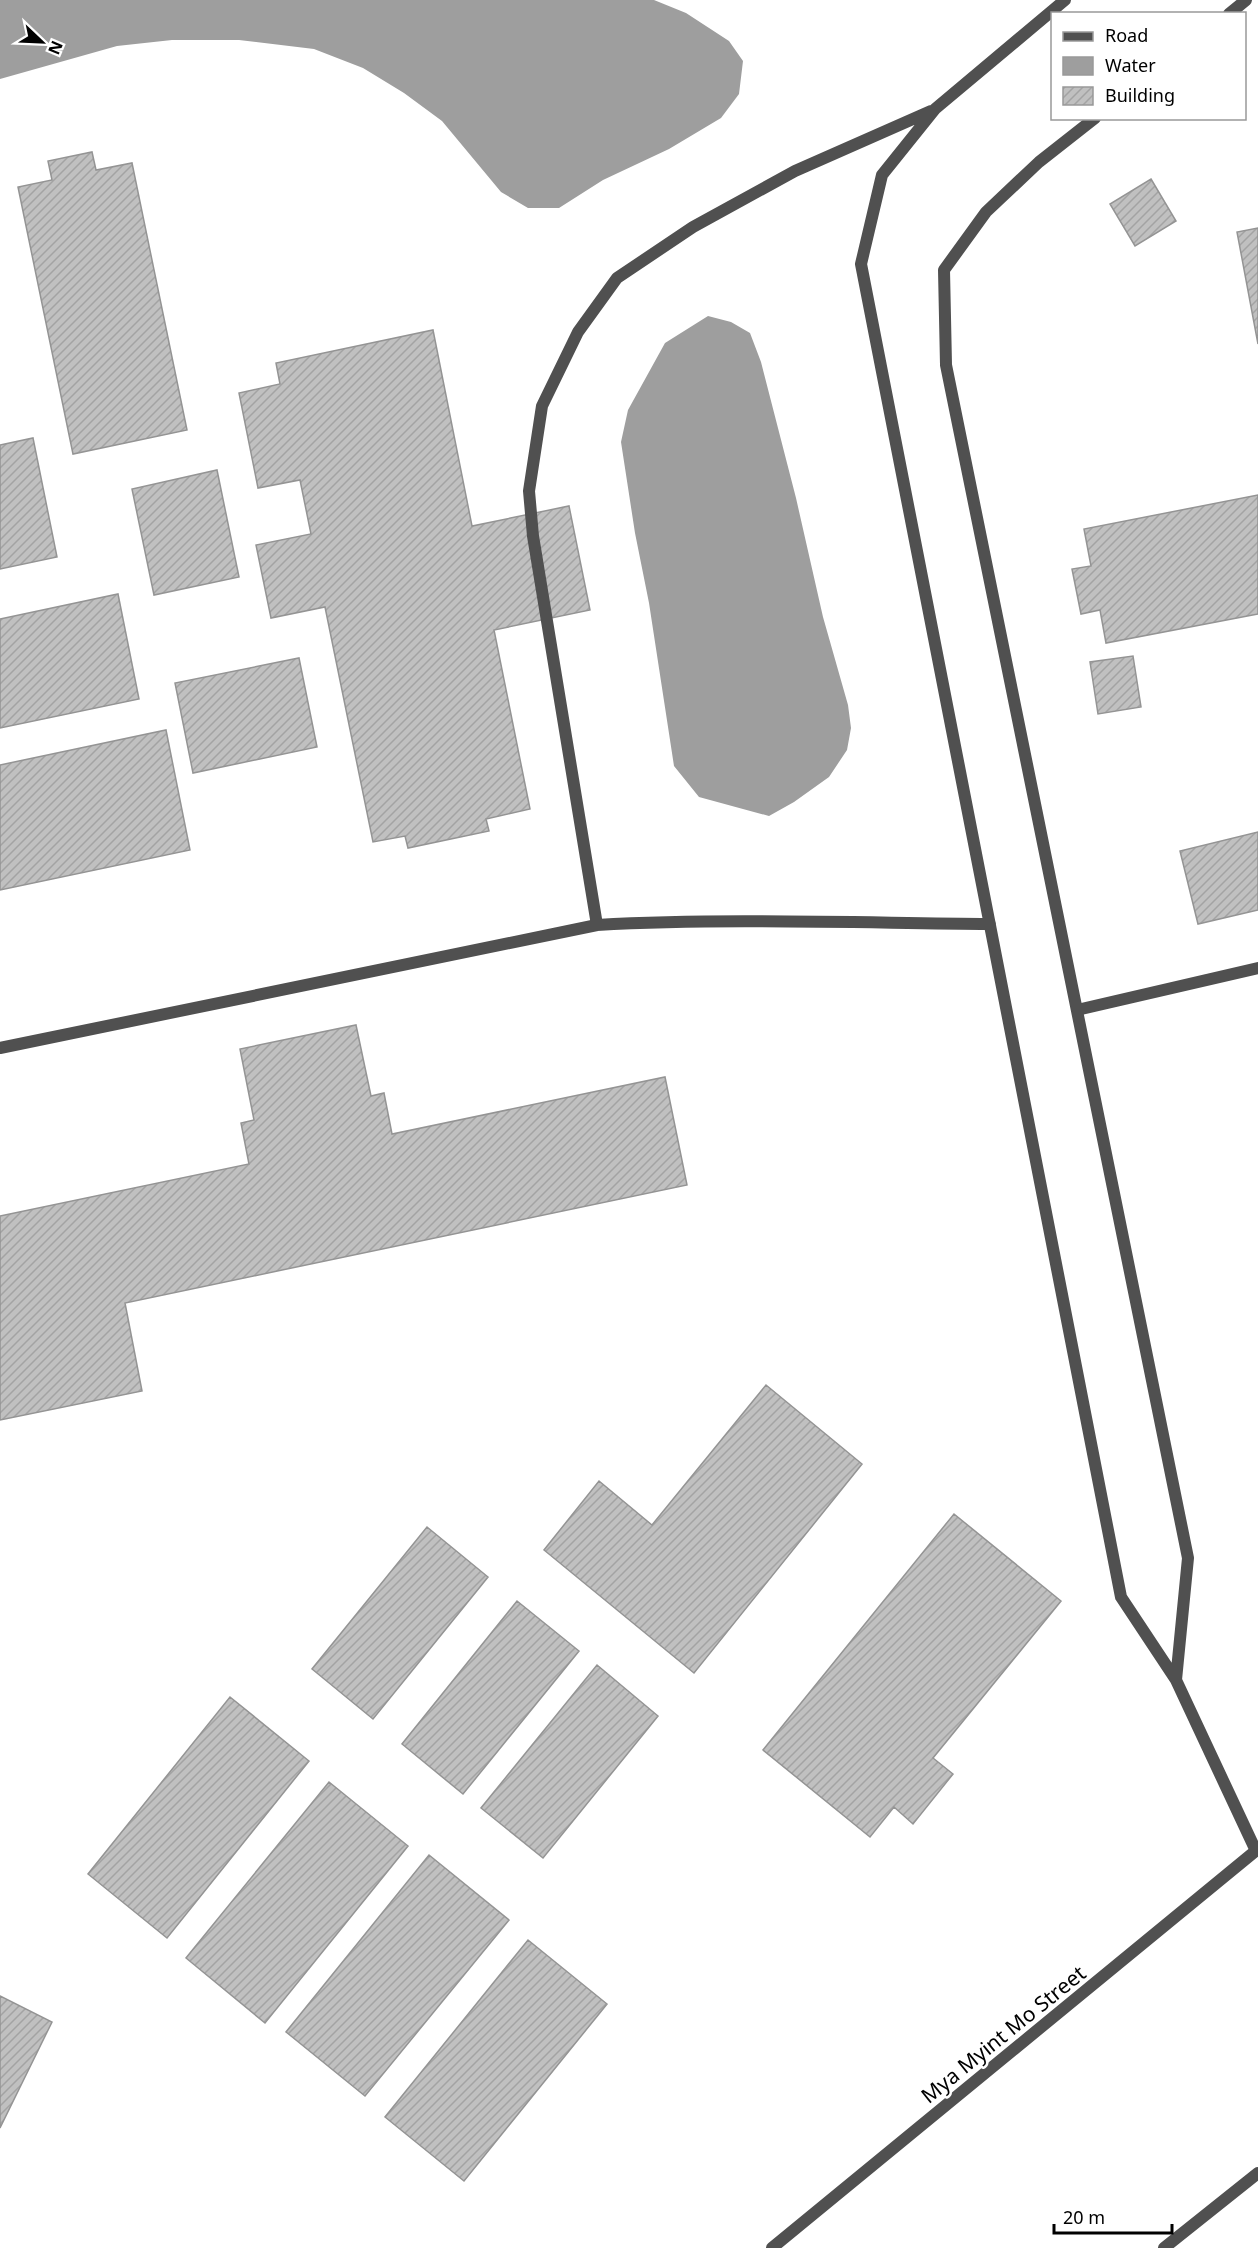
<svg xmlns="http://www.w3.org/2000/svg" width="1258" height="2248" font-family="'Noto Sans',sans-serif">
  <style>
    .water { fill: #9e9e9e }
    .building { fill: url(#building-hatch); stroke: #949494; stroke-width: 1.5 }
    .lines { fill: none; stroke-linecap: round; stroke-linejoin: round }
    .service { stroke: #505050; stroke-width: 12 }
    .minor { stroke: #505050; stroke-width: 12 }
    .labels { text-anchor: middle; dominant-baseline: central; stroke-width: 5; stroke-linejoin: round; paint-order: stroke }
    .street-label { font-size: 21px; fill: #000; stroke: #fff }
  </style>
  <defs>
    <pattern id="building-hatch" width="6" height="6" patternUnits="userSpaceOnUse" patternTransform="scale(1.5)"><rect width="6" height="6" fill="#c0c0c0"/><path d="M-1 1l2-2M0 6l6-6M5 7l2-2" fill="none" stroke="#a3a3a3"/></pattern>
  </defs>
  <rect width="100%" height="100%" fill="#fff"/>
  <!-- water -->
  <path class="water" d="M0,0H654L686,13L729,41L743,61L739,94L721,118L669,149L603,180L559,208H528L501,192L442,121L404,93L363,68L314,49L239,40H172L117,46L0,79Z
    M708,316L731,322L750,333L761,362L796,498L823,617L848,705L851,728L847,750L829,777L794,802L769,816L699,797L674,766L649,603L635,533L621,442L628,410L665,343Z"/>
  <!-- building -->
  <path class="building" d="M92,152L96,170L132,163L187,430L73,454L18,187L52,180L48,161Z
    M1151,179L1176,221L1135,246L1110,204Z
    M1258,228V344L1237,232Z
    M433,330L472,526L569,506L590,610L494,630L530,809L486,819L489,831L408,848L405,836L373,842L325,607L271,618L256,545L311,534L300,480L258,488L239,393L280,384L276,363Z
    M33,438L57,557L0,569V445Z
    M217,470L239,577L154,595L132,489Z
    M1258,495V614L1106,643L1100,610L1081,614L1072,569L1091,566L1084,529Z
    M118,594L139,699L0,728V619Z
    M1133,656L1141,707L1098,714L1090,662Z
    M299,658L317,747L193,773L175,683Z
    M166,730L190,850L0,890V765Z
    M1258,832V910L1198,924L1180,851Z
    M356,1025L371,1096L384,1093L392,1134L665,1077L687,1185L125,1303L142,1391L0,1420V1216L249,1164L241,1123L254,1120L240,1049Z
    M766,1385L862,1464L694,1673L544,1550L599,1481L652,1525Z
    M954,1514L1061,1601L933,1758L953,1774L913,1824L894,1807L870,1837L763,1750Z
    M427,1527L488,1577L373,1719L312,1669Z
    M517,1601L579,1651L463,1794L402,1744Z
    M597,1665L658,1716L543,1858L481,1808Z
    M230,1697L309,1761L167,1938L88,1874Z
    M329,1782L408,1846L265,2023L186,1958Z
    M429,1855L509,1920L365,2096L286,2032Z
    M528,1940L607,2004L464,2181L385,2117Z
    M0,1996L52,2022L0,2128Z"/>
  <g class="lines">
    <!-- service -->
    <path class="service" d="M1164,2248L1258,2173"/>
    <!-- minor -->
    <path class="minor" d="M1065,0L935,109L882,175L861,264L1121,1597L1176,1680L1256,1851
      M1229,14L1246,0
      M1095,118L1039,162L986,212L944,270L946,365L1188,1558L1176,1680
      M597,925L533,536L529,491L542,406L578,332L617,278L693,227L795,171L931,111
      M1077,1010L1258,968
      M0,1048L597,925C728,918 859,923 990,924
      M772,2248L1258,1849"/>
  </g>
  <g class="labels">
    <!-- street labels -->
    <g class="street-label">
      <text transform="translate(1003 2034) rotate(-39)">Mya Myint Mo Street</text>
    </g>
  </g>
  <!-- legend -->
  <rect x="1051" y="12" width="195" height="108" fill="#ffffff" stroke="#999999" stroke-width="1.5"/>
  <rect x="1063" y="32" width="30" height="9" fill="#505050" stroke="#999999" stroke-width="1.5"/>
  <text x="1105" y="42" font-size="18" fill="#000000">Road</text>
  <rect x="1063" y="57" width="30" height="18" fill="#9e9e9e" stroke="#999999" stroke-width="1.5"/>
  <text x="1105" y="72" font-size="18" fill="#000000">Water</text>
  <rect x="1063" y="87" width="30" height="18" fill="url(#building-hatch)" stroke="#999999" stroke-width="1.5"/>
  <text x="1105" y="102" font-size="18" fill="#000000">Building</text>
  <!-- north arrow -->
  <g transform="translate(42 42) rotate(113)" stroke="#ffffff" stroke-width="4.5" paint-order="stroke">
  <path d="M0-4.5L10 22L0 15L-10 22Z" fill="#000000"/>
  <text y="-9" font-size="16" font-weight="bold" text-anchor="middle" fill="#000000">N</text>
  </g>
  <!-- scale -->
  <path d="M1054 2224v9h118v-9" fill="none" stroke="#000000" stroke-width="3"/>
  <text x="1063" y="2224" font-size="18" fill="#000000" stroke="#ffffff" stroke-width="4.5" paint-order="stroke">20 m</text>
</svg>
